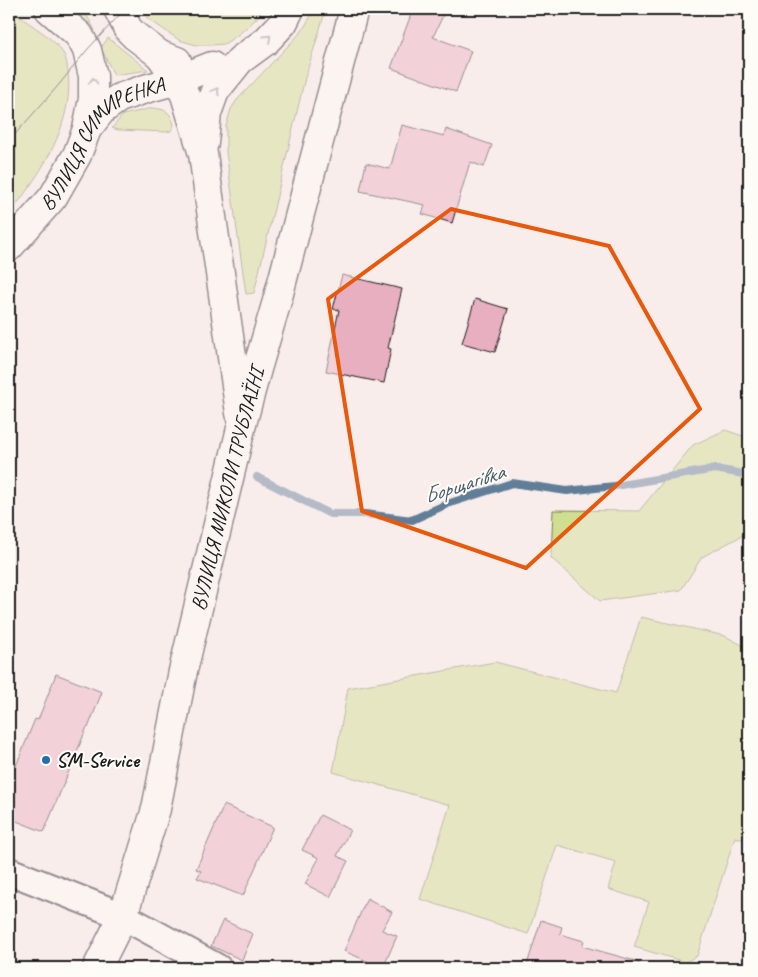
<svg xmlns="http://www.w3.org/2000/svg" width="758" height="977" font-family="Caveat,sans-serif">
  <style>
    .green { fill: #cfde91; stroke: #767d56 }
    .lines { fill: none; stroke-linecap: round; stroke-linejoin: round }
    .stream { stroke: #607e97; stroke-width: 8 }
    .building { fill: #e8afc0; stroke: #1c1c1c }
    .street-casing { stroke: #1c1c1c; stroke-width: 30 }
    .secondary-casing { stroke: #1c1c1c; stroke-width: 31 }
    .street { stroke: #fdfcf7; stroke-width: 26 }
    .secondary { stroke: #fdfcf7; stroke-width: 28 }
    .tram { stroke: #1c1c1c; stroke-width: 1 }
    .oneway { stroke: #989794 }
    .marked { fill: none; stroke: #e8590c; stroke-width: 4; stroke-linejoin: round }
    .poi-dot { fill: #1f6fb2; stroke: #fdfcf7; stroke-width: 2 }
    .labels { text-anchor: middle; dominant-baseline: central; stroke-width: 4; stroke-linejoin: round; paint-order: stroke }
    .street-label { font-size: 21px; fill: #1c1c1c; stroke: #fdfcf7 }
    .poi-label { font-size: 21px; font-weight: bold; fill: #1c1c1c; stroke: #fdfcf7; text-anchor: start }
    .water-label { font-size: 22px; font-style: italic; fill: #495d6e; stroke: #fdfcf7 }
  </style>
  <rect width="100%" height="100%" fill="#f9edec"/>
  <filter id="ink" filterUnits="userSpaceOnUse"><feTurbulence type="fractalNoise" baseFrequency=".02" numOctaves="2"/><feDisplacementMap in="SourceGraphic" scale="10" xChannelSelector="R" yChannelSelector="G"/><feConvolveMatrix kernelMatrix="1 2 1 2 8 2 1 2 1" color-interpolation-filters="sRGB"/></filter>
  <g filter="url(#ink)">
    <!-- green -->
    <path class="green" d="M72,9H84L87,16L95,30L91,38L85,24Z
      M143,9H263L256,19L238,35L224,44L211,45H196L179,40L147,18Z
      M315,9H326L305,78L254,293L246,294L226,152V126L231,109L237,100L302,31Z
      M9,12L16,14C32,26 53,37 63,53C67,59 67,66 68,72C73,113 53,153 30,186C23,196 17,205 9,213Z
      M108,38L148,70L114,75L101,48Z
      M152,108C166,109 171,112 174,125L171,131L166,132L118,130L112,128L123,115Z
      M725,430L749,438V532L702,557L681,590L600,601L551,558L553,510L639,511L693,445Z
      M641,617L725,636L744,646L749,653V841L735,837L697,956L685,962L634,947L649,902L608,889L616,862L557,845L528,934L420,899L450,805L333,772L348,688L495,662L616,693Z"/>
    <g class="lines">
      <!-- stream -->
      <path class="stream" d="M257,477L330,514H365L412,520L447,504L512,483L567,491L615,486L715,469L749,475"/>
    </g>
    <!-- building -->
    <path class="building" d="M413,9H446L433,37L471,51L456,92L391,68Z
      M402,125L444,136L446,129L492,145L484,167L470,162L452,223L422,214L425,205L360,191L366,163L390,169Z
      M342,275L402,289L388,348L391,349L384,383L326,371L339,310L333,309Z
      M475,299L508,309L495,352L462,343Z
      M56,674L102,692L88,728L87,727L44,832L9,818V783L35,719L38,720Z
      M224,805L273,827L243,896L197,878L201,871L196,869Z
      M320,815L350,830L337,856L348,861L330,897L305,884L319,858L302,850Z
      M367,898L392,912L382,930L397,936L383,968L344,951Z
      M223,920L253,934L242,960L211,946Z
      M541,920L562,927L560,934L584,941L582,946L639,962L638,968H526Z"/>
    <g class="lines">
      <defs>
        <path id="street" d="M9,871L123,916L218,968"/>
        <g id="secondary">
          <path d="M49,9L79,35L87,50L93,76V99L87,129"/>
          <path d="M118,9L128,29L135,36L160,55L177,61"/>
          <path d="M160,55L177,80L185,95L203,154L240,413"/>
          <path d="M204,143L207,113L215,91L240,60L266,41L283,23L290,9"/>
          <path id="s1" d="M9,247L53,197L77,155L87,129L102,110L119,98L145,89L177,80L212,66"/>
          <path id="s2" d="M97,968L123,916L156,809L183,671L242,424L257,369L277,301L354,9"/>
        </g>
      </defs>
      <!-- street casing -->
      <use href="#street" class="street-casing"/>
      <!-- secondary casing -->
      <use href="#secondary" class="secondary-casing"/>
      <!-- street -->
      <use href="#street" class="street"/>
      <!-- secondary -->
      <use href="#secondary" class="secondary"/>
      <!-- tram -->
      <path class="tram" d="M9,141L57,87L87,50L125,9"/>
    </g>
    <!-- one-way arrows -->
    <defs><path id="oneway-chevron" d="M-2-3.5L2.5 0L-2 3.5" fill="none" stroke-width="1.6" stroke-linecap="round" stroke-linejoin="round" transform="scale(1.25)"/></defs>
    <g class="oneway">
      <use href="#oneway-chevron" transform="translate(268 38) rotate(-43)"/>
      <use href="#oneway-chevron" transform="translate(93 81) rotate(-91)"/>
      <use href="#oneway-chevron" transform="translate(216 91) rotate(-60)"/>
    </g>
  </g>
  <!-- marked area -->
  <path d="M0 0H758V977H0ZM451,209L609,246L700,409L526,568L362,511L328,299Z" fill="#f9edec" fill-opacity=".55" fill-rule="evenodd"/>
  <path class="marked" d="M451,209L609,246L700,409L526,568L362,511L328,299Z"/>
  <!-- markers -->
  <circle class="poi-dot" cx="46" cy="760" r="5"/>
  <g class="labels">
    <!-- street labels -->
    <g class="street-label">
      <text stroke="none"><textPath href="#s1" startOffset="144">ВУЛИЦЯ СИМИРЕНКА</textPath></text>
      <text stroke="none"><textPath href="#s2" startOffset="498">ВУЛИЦЯ МИКОЛИ ТРУБЛАЇНІ</textPath></text>
    </g>
    <!-- poi labels -->
    <g class="poi-label">
      <text x="56" y="760">SM-Service</text>
    </g>
    <!-- water labels -->
    <g class="water-label">
      <text transform="translate(464 484) rotate(-18)">Борщагівка</text>
    </g>
  </g>
  <!-- margin -->
  <rect width="758" height="977" fill="none" stroke="#fdfcf7" stroke-width="30"/>
  <rect x="15" y="15" width="728" height="947" fill="none" stroke="#1c1c1c" stroke-width="2" filter="url(#ink)"/>
</svg>
